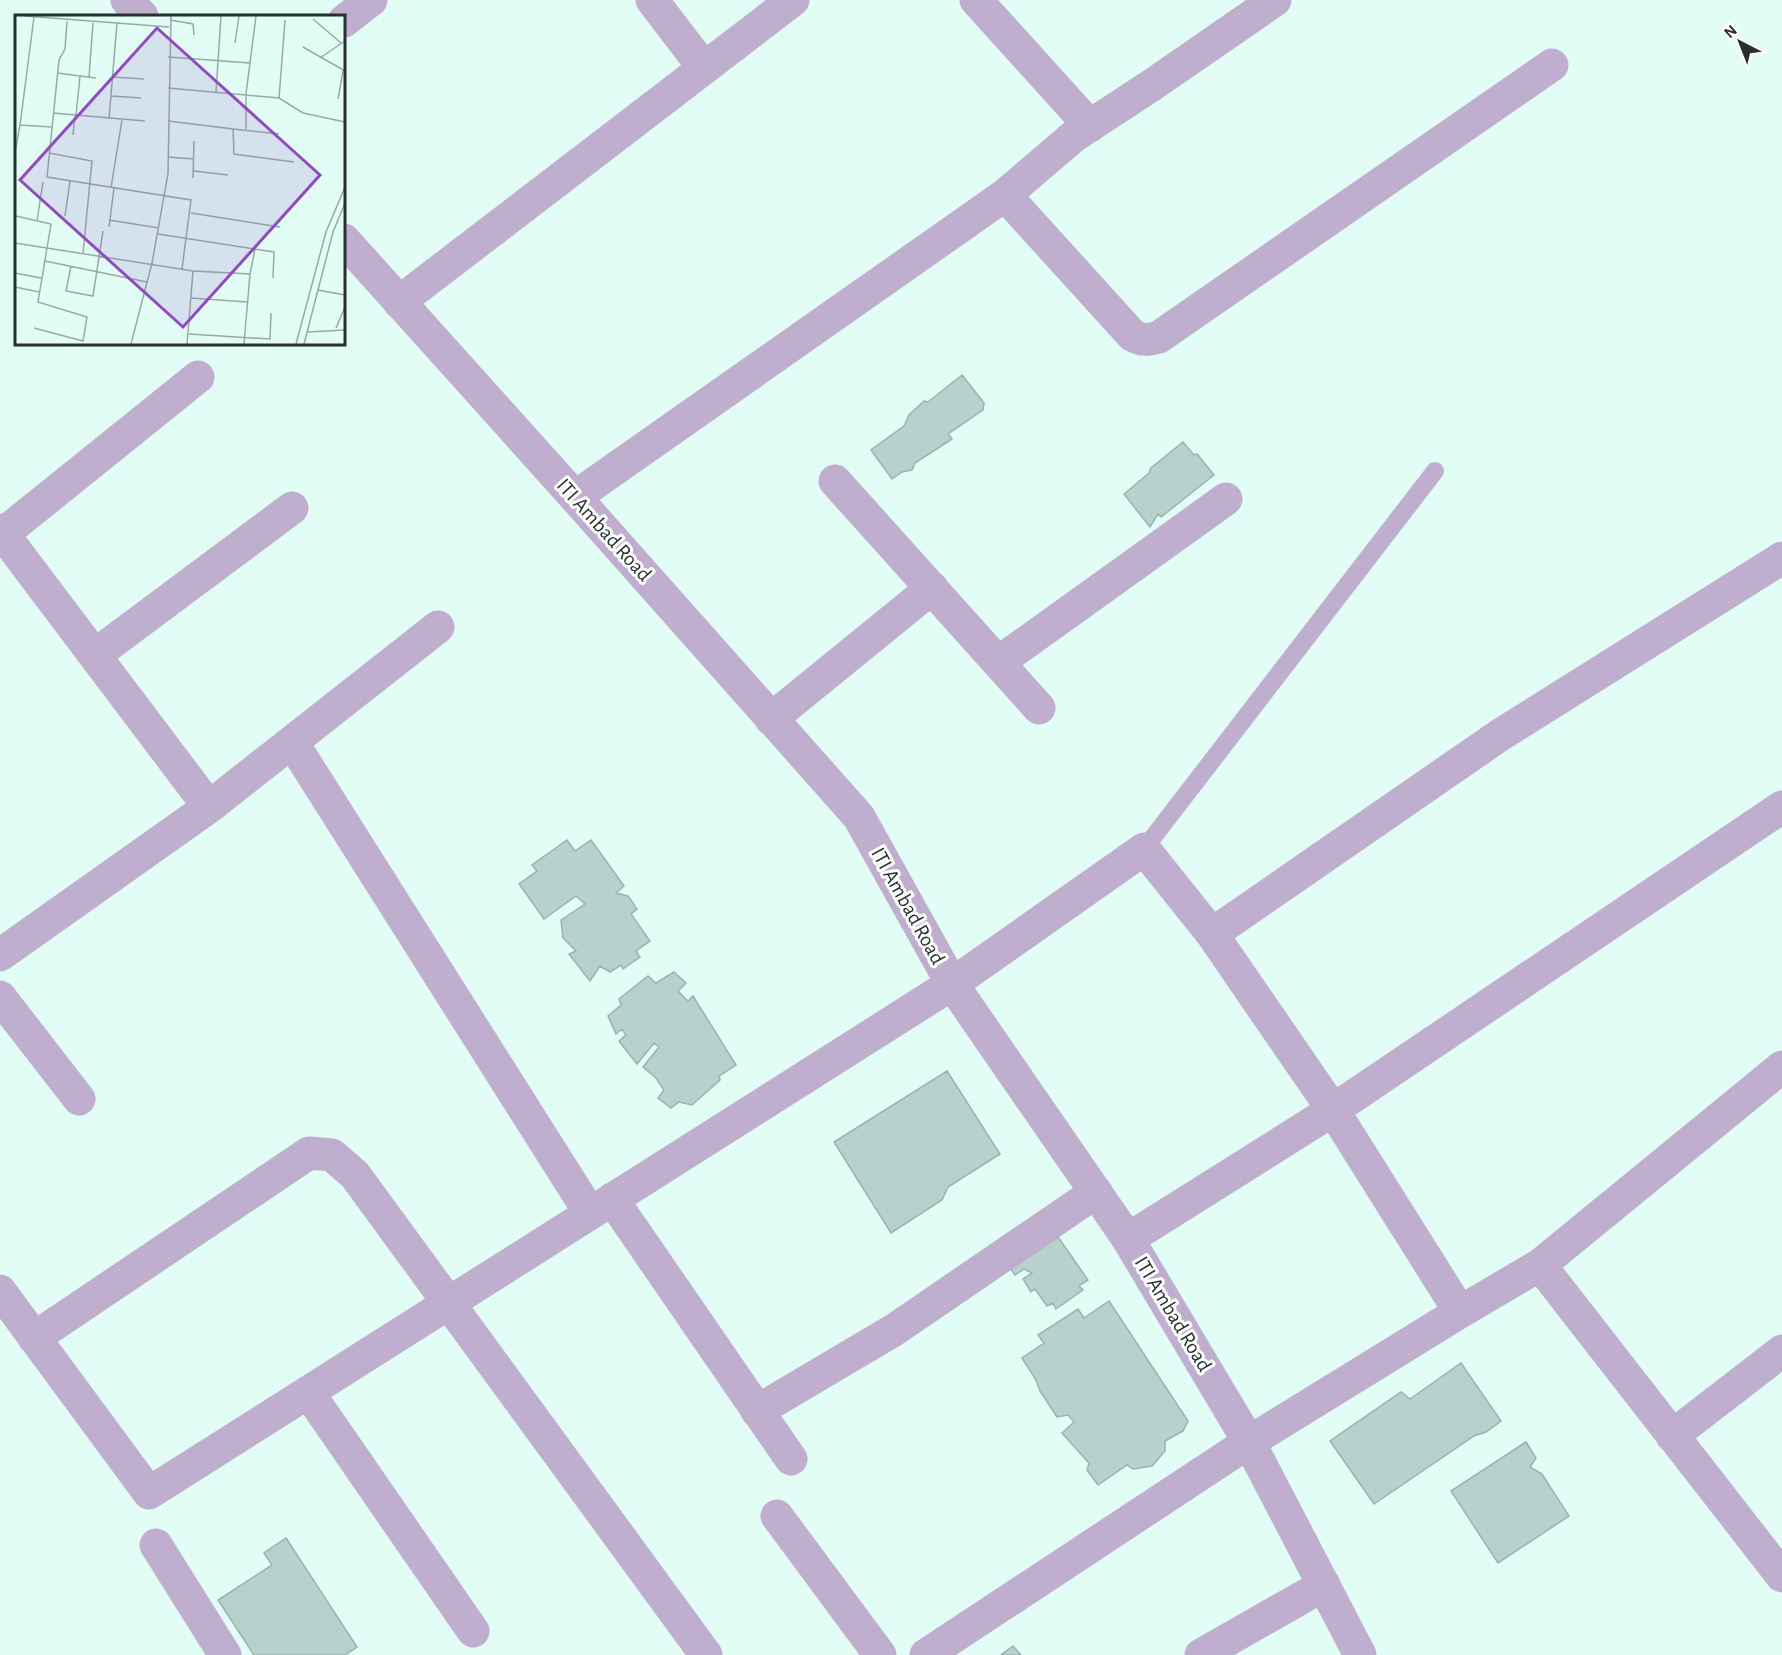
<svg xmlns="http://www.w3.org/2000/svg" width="1782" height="1655" font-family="'Alegreya Sans',sans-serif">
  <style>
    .building { fill: #b7d2cc; stroke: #99b3ae; stroke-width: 1.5 }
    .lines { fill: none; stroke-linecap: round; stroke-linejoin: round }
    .service { stroke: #c0aece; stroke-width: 18 }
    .minor { stroke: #c0aece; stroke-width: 33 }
    .tertiary { stroke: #c0aece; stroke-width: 33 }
    .labels { text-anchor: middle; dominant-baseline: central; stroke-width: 6; stroke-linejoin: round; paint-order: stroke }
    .street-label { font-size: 21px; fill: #26302e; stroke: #fff }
    .inset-road { fill: none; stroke: #96aba6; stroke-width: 1.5 }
    .view { fill: #924bbe; fill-opacity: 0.15; stroke: #924bbe; stroke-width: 3 }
    .inset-edge { fill: none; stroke: #26302e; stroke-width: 3 }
  </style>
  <rect width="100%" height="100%" fill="#e1fdf6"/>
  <!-- building -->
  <path class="building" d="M962,375L984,403L983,410L948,434L952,439L915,463L912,470L902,472L892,479L871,450L904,426L909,415L924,401L928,402Z
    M1183,442L1194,455L1197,454L1214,475L1161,517L1158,514L1150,527L1124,494L1149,473L1151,468Z
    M567,840L575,851L591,840L624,886L616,893L628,896L637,909L631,914L650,941L636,951L640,957L623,969L621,965L610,972L600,966L590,981L569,954L576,951L563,938L561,920L585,904L576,896L544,919L519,884L537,871L532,865Z
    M674,972L686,983L678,991L688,1001L693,996L736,1065L719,1076L720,1080L692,1105L679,1102L671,1108L658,1098L664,1090L656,1078L643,1067L659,1047L654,1043L637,1064L619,1041L626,1035L622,1029L616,1034L608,1016L621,1005L619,999L648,976L656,983Z
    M947,1071L1000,1154L948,1187L942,1200L891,1233L834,1142Z
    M1058,1237L1088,1280L1079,1286L1083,1290L1056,1309L1053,1303L1047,1306L1035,1289L1031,1292L1023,1279L1032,1273L1024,1269L1015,1275L1011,1269Z
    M1109,1301L1188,1421L1183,1431L1165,1441V1451L1152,1466L1133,1469L1127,1465L1098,1485L1087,1470L1089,1463L1062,1433L1074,1422L1068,1415L1057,1417L1040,1391L1036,1380L1022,1358L1044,1343L1038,1335L1078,1309L1084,1318Z
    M1461,1363L1501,1421L1486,1432L1474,1436L1374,1504L1330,1441L1401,1392L1410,1399Z
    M1526,1442L1536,1458L1530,1467L1542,1474L1569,1516L1498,1563L1451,1491Z
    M286,1538L357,1647L345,1655H254L218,1600L272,1565L264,1553Z
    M1013,1646L1021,1655H1001Z"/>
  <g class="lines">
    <!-- service -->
    <path class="service" d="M1144,849L1435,471"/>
    <!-- minor -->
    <path class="minor" d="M652,0L704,68
      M976,0L1090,126
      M344,21L371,0
      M1005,195L1074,136L1152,85L1275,0
      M399,302L793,0
      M835,481L1039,708
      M575,497L1005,195L1132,335C1142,341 1149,340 1159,337L1552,65
      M0,530L209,807
      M3,534L198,377
      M95,655L292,508
      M999,662L1226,499
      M771,719L932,588
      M292,742L590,1213
      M1212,934L1500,735L1782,558
      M0,955L209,807L438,627
      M0,997L79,1099
      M612,1199L791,1459
      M1128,1239L1333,1110L1782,807
      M1540,1265L1782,1576
      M0,1291L149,1493L952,984L1144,849L1212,934L1333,1110L1460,1312
      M34,1338L309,1153L332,1155L355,1175L706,1655
      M308,1392L473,1631
      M757,1411L894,1330L1096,1192
      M1672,1436L1782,1351
      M777,1516L880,1655
      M156,1545L225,1655
      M926,1655L1249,1442L1460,1312L1540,1265L1782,1067
      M1201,1655L1324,1585"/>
    <!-- tertiary -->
    <path class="tertiary" d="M127,0L142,16
      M344,240L575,497L859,817L952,984L1128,1239L1249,1442L1360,1655"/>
  </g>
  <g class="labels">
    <!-- street labels -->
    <g class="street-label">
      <text transform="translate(604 530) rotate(48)">ITI Ambad Road</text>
      <text transform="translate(908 906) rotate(61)">ITI Ambad Road</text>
      <text transform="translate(1173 1314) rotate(59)">ITI Ambad Road</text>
    </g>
  </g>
  <!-- overview -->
  <g transform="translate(15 15)">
    <rect width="330" height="330" fill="#e1fdf6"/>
    <path class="inset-road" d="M10,1L154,12M19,2L5,110L37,112M298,4L326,28M155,5L178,9L179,20M52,6L50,34L44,45L32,162L176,185L167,254M220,28L224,1M288,32L330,56M153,42L235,48M305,43L330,26M42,58L81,63M74,62L78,8M98,62L129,64M153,73L264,83L288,98L330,107M201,77L206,1M96,81L126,83M264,83L270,5M323,84L328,56M38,98L130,106M61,100L65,61M94,104L102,8M153,106L218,114L219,139L279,147M218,114L264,119M231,114V79L241,1M58,120L60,100M0,137L5,110M34,138L77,146L68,238M153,142L179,144M179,156L213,160M178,163L179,126M96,173L107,105M176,198L265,212M1,201L36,209L23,287L72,302L68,326L19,313M50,201L55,166M94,205L144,213M22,206L28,167M94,212L99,173M143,219L259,237L258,263M0,228L178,256L235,259L229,329M30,246L132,267M56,251L51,276L78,281L88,216M0,258L26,263M235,259L240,234M0,272L24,277M303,275L330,280M176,283L232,287M321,313L330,292M292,317L330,315M174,319L255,324L256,298M116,329L137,248L153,159L156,1M172,329L178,256M281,329L311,217L330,172M289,329L318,217L330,188"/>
    <path class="view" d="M142,13L305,160L168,312L5,165Z"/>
    <rect width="330" height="330" class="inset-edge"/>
  </g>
  <!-- north arrow -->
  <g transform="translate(1740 42) rotate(318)" stroke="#ffffff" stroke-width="4.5" paint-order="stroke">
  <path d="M0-4.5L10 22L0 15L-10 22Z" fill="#26302e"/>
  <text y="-9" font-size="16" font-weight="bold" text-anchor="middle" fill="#26302e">N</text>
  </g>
</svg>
